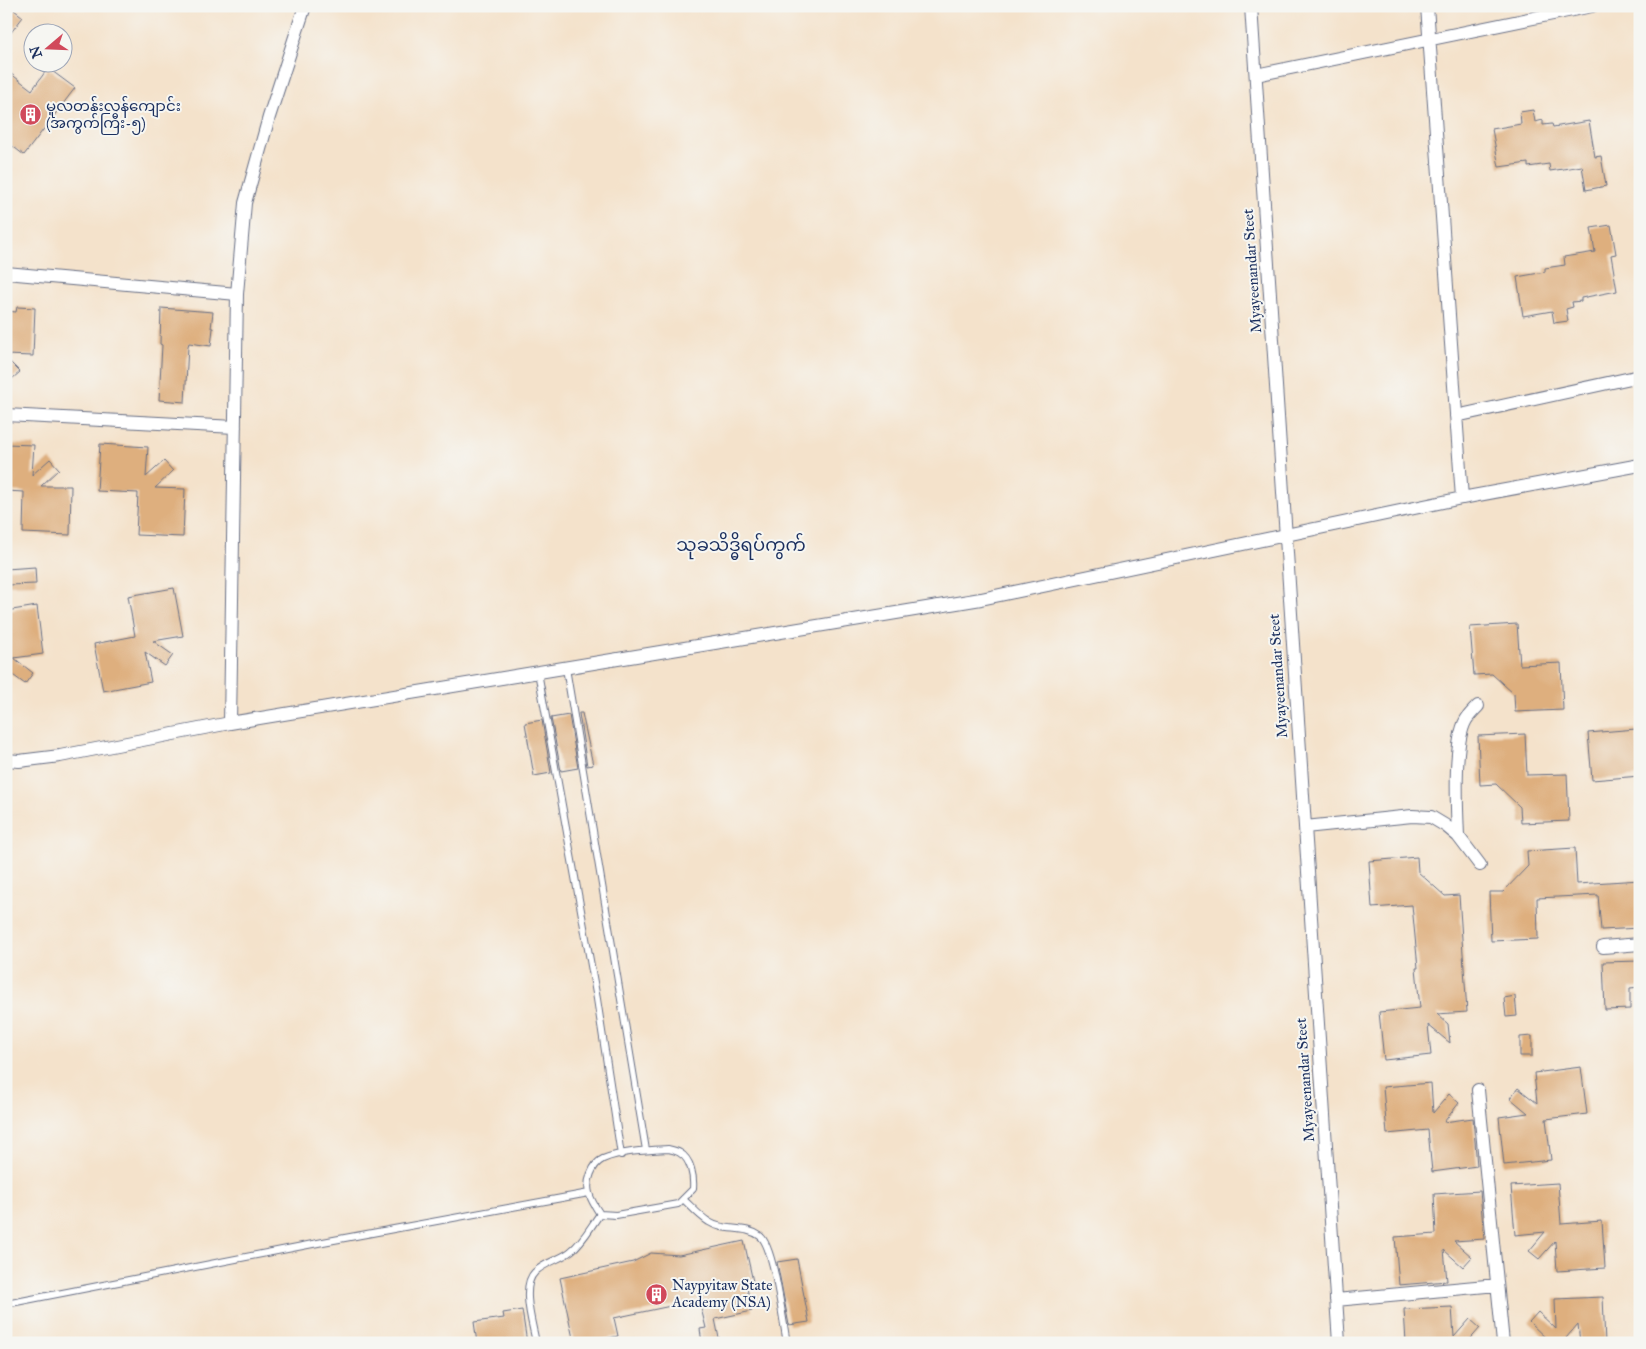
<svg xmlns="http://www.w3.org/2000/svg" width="1646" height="1349" font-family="'IM FELL Great Primer','Noto Sans Myanmar',serif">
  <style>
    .building { fill: #deaf7e }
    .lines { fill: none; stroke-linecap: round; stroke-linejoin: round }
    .lane-casing { stroke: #676e84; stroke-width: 8 }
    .street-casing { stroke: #676e84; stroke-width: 14 }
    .lane { stroke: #fff; stroke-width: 6 }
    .street { stroke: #fff; stroke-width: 12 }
    .labels { text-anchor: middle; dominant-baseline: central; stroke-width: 4; stroke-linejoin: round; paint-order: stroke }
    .poi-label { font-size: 15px; fill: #1b2f5e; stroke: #f6f6f2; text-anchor: start }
    .street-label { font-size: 15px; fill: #1b2f5e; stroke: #f6f6f2 }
    .quarter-label { font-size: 18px; fill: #1b2f5e; stroke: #f6f6f2 }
  </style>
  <rect width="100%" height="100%" fill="#f6f6f2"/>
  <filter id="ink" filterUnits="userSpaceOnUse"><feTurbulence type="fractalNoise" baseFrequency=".02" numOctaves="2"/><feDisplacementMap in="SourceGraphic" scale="10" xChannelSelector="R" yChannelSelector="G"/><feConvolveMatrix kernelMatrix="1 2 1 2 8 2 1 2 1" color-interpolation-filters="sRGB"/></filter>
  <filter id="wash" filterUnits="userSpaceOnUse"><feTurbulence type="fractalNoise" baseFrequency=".0096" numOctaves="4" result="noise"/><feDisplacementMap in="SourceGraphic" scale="20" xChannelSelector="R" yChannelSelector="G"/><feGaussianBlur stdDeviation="1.12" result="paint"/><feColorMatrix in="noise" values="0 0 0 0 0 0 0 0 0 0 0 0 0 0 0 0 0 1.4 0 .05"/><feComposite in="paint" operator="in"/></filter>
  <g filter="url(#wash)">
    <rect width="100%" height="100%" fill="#f4e2cb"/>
    <g id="blocks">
      <!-- building -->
      <path class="building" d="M6,6H9L23,17L6,39Z
        M48,68L75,88L24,155L6,141V70L32,90Z
        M1533,110L1535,122L1543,120V125L1552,124L1553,127L1589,121L1595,157L1601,156L1606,186L1586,190L1582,166L1550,171L1549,164L1528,167V163L1499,167L1492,129L1521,124L1520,112Z
        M1611,225L1616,254L1611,255L1617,291L1581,298V301L1572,302L1573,307L1566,309L1568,321L1554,323L1552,311L1523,316L1517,277L1545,272V268L1565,265L1564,257L1595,252L1591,228Z
        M17,307L35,308L33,356L6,355V311L16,312Z
        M161,308L213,312L211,328H213L211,346L189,343L188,346L185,402L159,400L162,345L160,344Z
        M6,358L20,372L6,384Z
        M6,444L34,445L32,475L50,459L59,469L41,486H71L70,535L23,533L24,492L6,491Z
        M100,444L148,447L146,477L164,461L173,471L155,488L185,489L183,537L136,535L138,493L97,491Z
        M35,567L36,584L7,585L6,569Z
        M174,588L183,636L153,641L173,655L165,666L145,652L151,682L103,691L94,644L135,636L128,596Z
        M37,606L43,654L14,658L33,673L25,684L6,670V611Z
        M1517,624L1520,665L1561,663L1563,710L1515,712L1514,694L1492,674L1474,675L1470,627Z
        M579,713H582L593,765L587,766Z
        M569,715L578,768L561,771L551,718Z
        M542,720L551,773L534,776L525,723Z
        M1636,729L1640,776L1592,780L1588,733Z
        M1525,734L1527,775L1567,774L1569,821L1521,823L1520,807L1496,784L1480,785L1478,736Z
        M1575,848L1577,884L1640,880V928L1601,930L1598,895L1537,898L1538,939L1491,941L1489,892H1503L1528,866L1527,851Z
        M1417,857L1418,872L1445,896L1459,895L1467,1012L1437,1014L1448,1024L1450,1043L1428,1025L1431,1055L1384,1060L1379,1012L1420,1008L1416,968H1418L1412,905L1372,908L1369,861Z
        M1640,961V987L1630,988V1009L1605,1010L1603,962Z
        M1515,996L1517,1016L1506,1017L1504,998Z
        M1532,1036V1056H1520V1037Z
        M1581,1067L1587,1114L1546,1119L1551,1160L1504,1165L1499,1117L1528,1113L1510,1098L1518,1088L1537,1103L1534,1073Z
        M1431,1083L1433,1113L1449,1094L1459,1103L1444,1122L1473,1118L1477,1166L1432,1172L1428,1130L1387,1134L1383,1087Z
        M1558,1183L1561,1224L1602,1221L1605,1268L1557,1271L1555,1241L1539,1259L1529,1251L1545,1232L1515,1235L1511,1186Z
        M1480,1191L1484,1239L1454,1241L1472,1257L1463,1267L1444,1250L1447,1281L1399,1285L1395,1237L1436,1234L1434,1194Z
        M744,1241L754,1286L747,1288L752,1311L715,1319L720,1343H702L700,1329L706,1328L699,1300L614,1318L618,1336L587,1343H574L560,1278L633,1262L651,1253L679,1255Z
        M797,1259L809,1322L789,1325L777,1262Z
        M1603,1297L1605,1343H1580L1578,1324L1566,1338L1571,1343H1551L1529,1322L1538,1312L1556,1329L1555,1299Z
        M1452,1307L1454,1337L1470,1319L1480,1328L1467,1343H1406L1404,1309Z
        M522,1310L527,1343H508L507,1339L477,1343L474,1322L504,1318L503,1313Z"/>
    </g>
  </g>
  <g filter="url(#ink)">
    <use href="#blocks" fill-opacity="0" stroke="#676e84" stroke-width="1"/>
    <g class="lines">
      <defs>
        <path id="lane" d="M566,668L646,1150
          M538,672L597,999L621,1155
          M668,1149C672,1150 677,1151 680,1153C691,1159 694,1177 693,1189L678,1204L616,1215L600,1214C596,1208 591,1200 589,1193C586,1182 592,1164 603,1159C621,1151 649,1150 668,1149Z
          M683,1199C691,1206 699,1216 709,1222C724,1232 745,1225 760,1236C774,1246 783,1323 787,1343
          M6,1304L323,1242L589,1193
          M536,1343C533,1325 520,1286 535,1272C545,1262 560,1260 571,1251C583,1242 591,1226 600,1214"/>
        <path id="street" d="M1251,6L1339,1343
          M1427,6L1462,498
          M1256,75L1592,6
          M6,273L237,294
          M6,415L235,427
          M1456,416L1640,376
          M230,723L237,294L245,203L269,117L305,6
          M6,760L19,761L60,756L230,723L981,599L1462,498L1640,465
          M1305,827L1412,816L1431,817L1446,826L1458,836L1480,865
          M1458,836C1457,810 1453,742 1466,720C1469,715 1474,710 1478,706
          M1603,947L1640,944
          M1478,1090L1503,1343
          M1336,1300L1497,1285"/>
      </defs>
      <!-- lane casing -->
      <use href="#lane" class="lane-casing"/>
      <!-- street casing -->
      <use href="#street" class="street-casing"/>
      <!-- lane -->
      <use href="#lane" class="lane"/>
      <!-- street -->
      <use href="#street" class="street"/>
    </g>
  </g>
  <!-- icons -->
  <defs>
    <symbol id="building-disc" viewBox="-11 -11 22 22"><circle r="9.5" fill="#d1495b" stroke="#f6f6f2"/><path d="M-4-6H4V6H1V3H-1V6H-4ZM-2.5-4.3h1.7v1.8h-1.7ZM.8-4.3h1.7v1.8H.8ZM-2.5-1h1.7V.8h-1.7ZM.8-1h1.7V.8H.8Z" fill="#fff"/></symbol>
  </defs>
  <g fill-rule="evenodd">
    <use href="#building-disc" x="18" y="102" width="25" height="25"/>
    <use href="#building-disc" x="644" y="1282" width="25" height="25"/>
  </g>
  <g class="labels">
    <!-- poi labels -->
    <g class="poi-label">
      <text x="46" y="106">မူလတန်းလွန်ကျောင်း<tspan x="46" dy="17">(အကွက်ကြီး-၅)</tspan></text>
      <text x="672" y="1285">Naypyitaw State<tspan x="672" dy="17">Academy (NSA)</tspan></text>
    </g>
    <!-- street labels -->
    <g class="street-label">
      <text transform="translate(1252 271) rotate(-94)">Myayeenandar Steet</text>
      <text transform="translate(1278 676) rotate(-94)">Myayeenandar Steet</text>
      <text transform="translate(1305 1080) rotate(-94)">Myayeenandar Steet</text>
    </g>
    <!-- quarter labels -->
    <g class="quarter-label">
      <text x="741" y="545">သုခသိဒ္ဓိရပ်ကွက်</text>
    </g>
  </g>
  <!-- margin -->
  <rect width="1646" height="1349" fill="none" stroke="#f6f6f2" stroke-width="25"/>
  <!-- north arrow -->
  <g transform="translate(48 48) rotate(251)"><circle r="24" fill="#f6f6f2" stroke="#9ea6b7"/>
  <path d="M0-4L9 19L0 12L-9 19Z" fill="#d1495b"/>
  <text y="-8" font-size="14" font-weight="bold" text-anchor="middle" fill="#1b2f5e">N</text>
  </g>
</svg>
